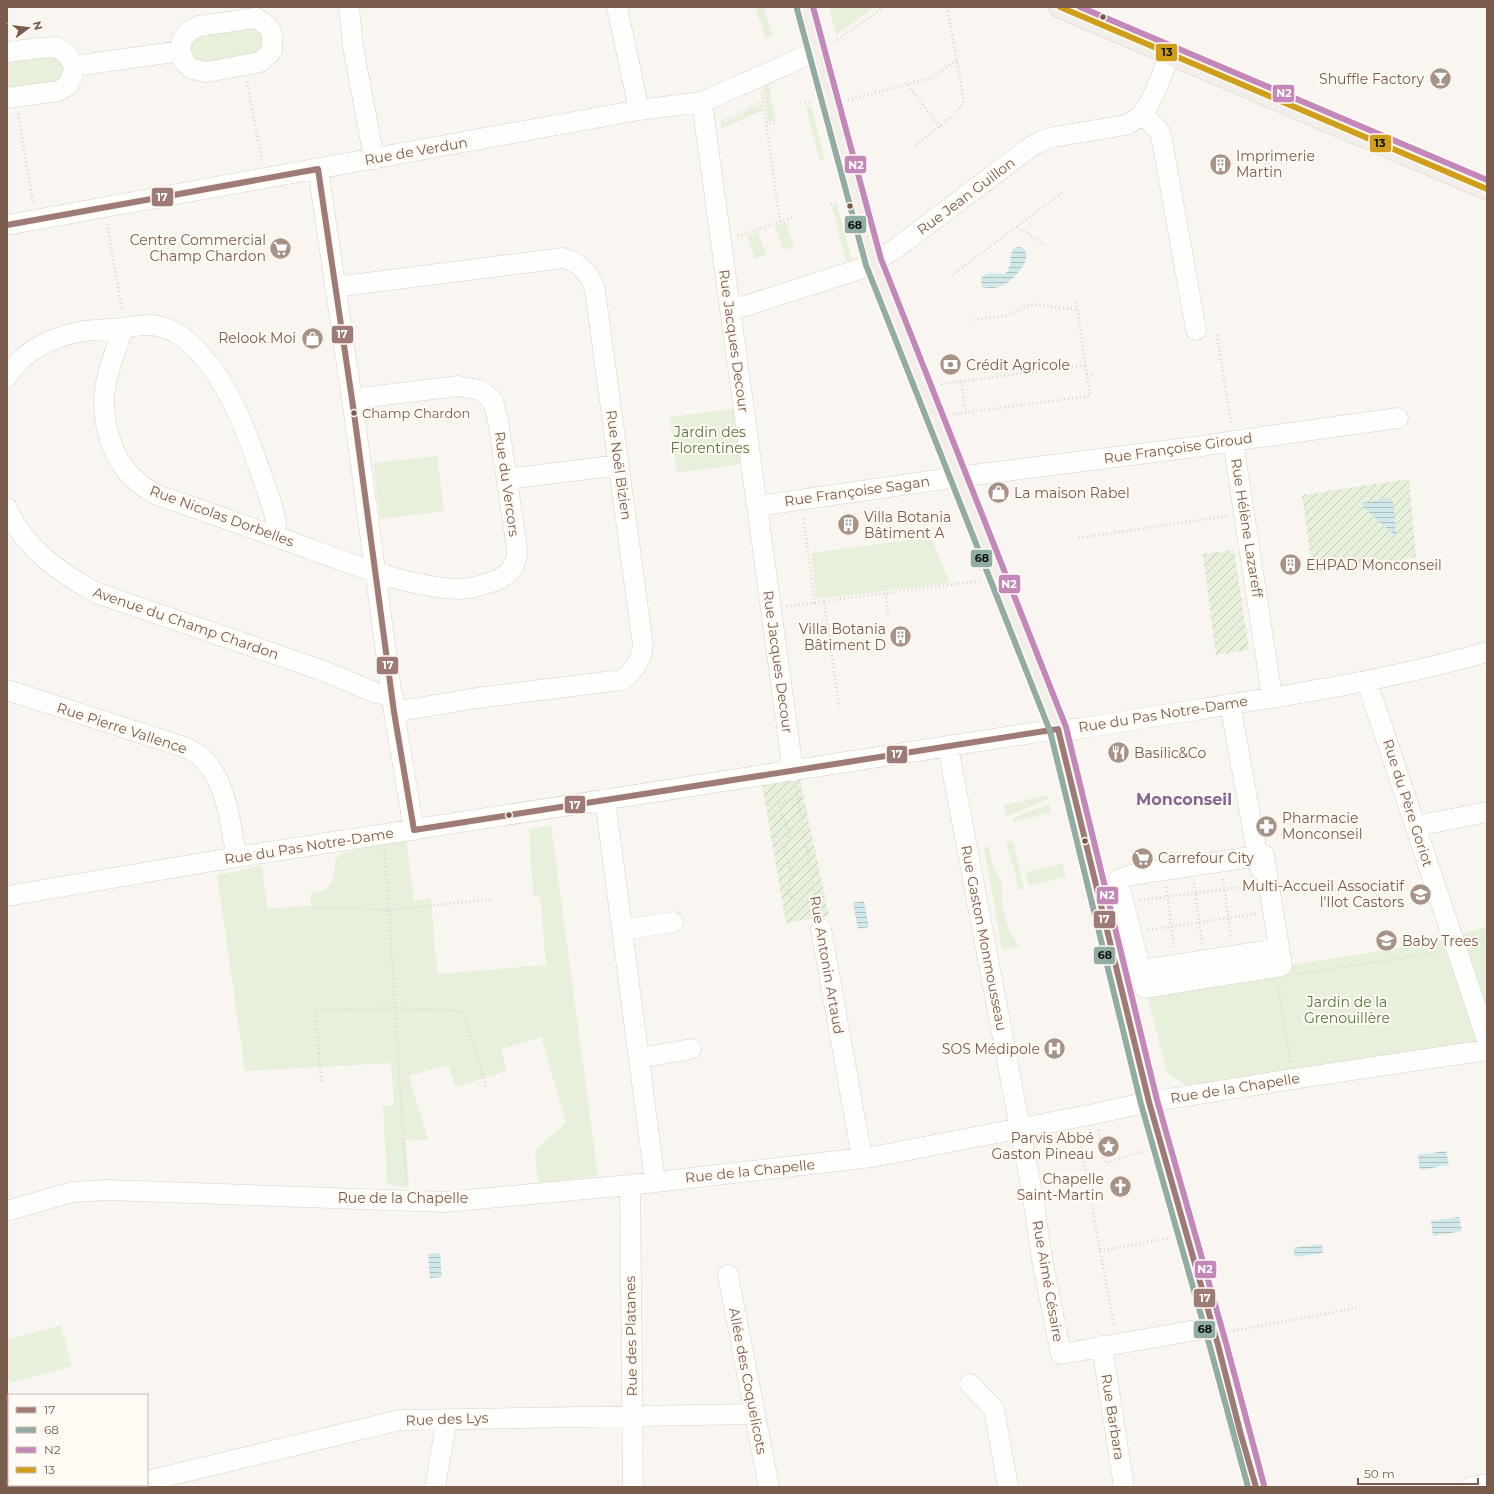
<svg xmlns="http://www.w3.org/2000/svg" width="1494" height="1494" font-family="Montserrat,sans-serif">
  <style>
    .green { fill: #e7f0db }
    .garden { fill: url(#garden-furrows) }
    .water { fill: url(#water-rules) }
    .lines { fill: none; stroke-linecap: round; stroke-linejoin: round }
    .minor-casing { stroke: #d7d1cb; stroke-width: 21 }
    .major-casing { stroke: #dad1cc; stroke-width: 23 }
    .path { stroke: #dcd5d0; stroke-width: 2.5; stroke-dasharray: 1 3; stroke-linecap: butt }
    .minor { stroke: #fefefd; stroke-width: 20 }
    .major { stroke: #f3eee8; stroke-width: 22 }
    .bus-1-casing { stroke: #fffaf3; stroke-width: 9 }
    .bus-2-casing { stroke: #fffaf3; stroke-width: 9 }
    .bus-3-casing { stroke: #fffaf3; stroke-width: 9 }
    .bus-4-casing { stroke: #fffaf3; stroke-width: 9 }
    .bus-1 { stroke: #9f7b77; stroke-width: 6 }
    .bus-2 { stroke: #91ada3; stroke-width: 6 }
    .bus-3 { stroke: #c387ba; stroke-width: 6 }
    .bus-4 { stroke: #cf9f1b; stroke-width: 6 }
    .bus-dot { fill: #7a5c4d; stroke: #fffaf3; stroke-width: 1.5 }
    .labels { text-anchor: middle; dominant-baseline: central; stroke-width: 4; stroke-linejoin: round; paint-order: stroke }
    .bus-label { font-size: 13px; fill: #7a5c4d; stroke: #fffaf3; text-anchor: start }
    .poi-label { font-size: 14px; fill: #7a5c4d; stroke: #fffaf3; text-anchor: start }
    .street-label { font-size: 14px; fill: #7a5c4d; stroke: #fffaf3 }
    .park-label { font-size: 14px; fill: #537a41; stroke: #fffaf3 }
    .quarter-label { font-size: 16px; font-weight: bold; fill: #846695; stroke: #fffaf3 }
    .line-badge { stroke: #fffaf3; stroke-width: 1.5 }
    .badge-label { font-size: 11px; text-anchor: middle; font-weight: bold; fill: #fff }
    .pale-badge-label { font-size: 11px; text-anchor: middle; font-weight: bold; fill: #111 }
  </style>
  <defs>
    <pattern id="garden-furrows" width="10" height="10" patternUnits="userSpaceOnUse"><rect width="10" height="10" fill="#e7f0db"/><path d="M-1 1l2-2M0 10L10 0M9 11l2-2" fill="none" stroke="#c0c6b4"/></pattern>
    <pattern id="water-rules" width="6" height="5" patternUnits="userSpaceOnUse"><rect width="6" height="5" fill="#d0e8ea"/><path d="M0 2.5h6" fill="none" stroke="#aebfc0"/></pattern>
  </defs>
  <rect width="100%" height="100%" fill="#f9f5f0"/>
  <!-- green -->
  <path class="green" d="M755,7H763L773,36L766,39Z
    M829,7H875L836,35Z
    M250,24L259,29L265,39L263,49L255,57L210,64L199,62L191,52L193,39L203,31Z
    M52,51L66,67L64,76L57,84L7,91V58Z
    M769,84L771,101L776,120L768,122L763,87Z
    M761,104L763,110L721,129V124Z
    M811,106L825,160L820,161L806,107Z
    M837,205L852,260L846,262L832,206Z
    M786,222L794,247L783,250L775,226Z
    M758,232L766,255L755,259L747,235Z
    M734,409L742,464L677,473L670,417Z
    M437,456L444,511L380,519L373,463Z
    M931,537L950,583L817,599L811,553Z
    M1047,795L1048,799L1007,816L1004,805Z
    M1049,804L1051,813L1014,822L1013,818Z
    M551,825L598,1176L538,1183L535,1151L566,1122L541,1037L502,1049L506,1071L456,1087L448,1065L409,1076L428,1140L406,1139L409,1187L393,1186L387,1182L383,1106L394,1105L391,1063L245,1071L217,875L262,866L267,909L311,905V893C332,893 336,878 335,860L342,853L406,839L414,901L431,898L437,974L546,965L540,896H533L529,829Z
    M1013,841L1024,888L1017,890L1016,877L1006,842Z
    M989,846L991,860L1002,883V904L1006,921L1009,930L1019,946L1002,949L984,848Z
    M1062,863L1066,877L1029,886L1026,872Z
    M1487,926V1043L1188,1086L1167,1073L1145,988L1442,941Z
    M61,1325L72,1366L7,1384V1340Z"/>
  <!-- garden -->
  <path class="garden" d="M1409,479L1416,557L1406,559L1313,573L1302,495Z
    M1234,550L1249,650L1216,655L1203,554Z
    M799,776L829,916L786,923L762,784Z"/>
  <!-- water -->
  <path class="water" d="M1020,247L1025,250C1028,258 1025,263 1020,270C1010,283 1000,291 982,287L981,279C988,269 996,276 1006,273C1013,265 1008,256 1014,248Z
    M1390,498L1393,501L1396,532L1394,535L1362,506V503Z
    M864,901L869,927L858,929L853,903Z
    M1446,1151L1449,1165L1420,1170L1418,1155Z
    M1459,1217L1462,1231L1433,1236L1431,1221Z
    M1322,1244L1323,1253L1295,1257L1293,1248Z
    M440,1253L442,1277L430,1278L428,1254Z"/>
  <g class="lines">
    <defs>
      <path id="minor" d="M349,7L353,46L374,159
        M617,7L639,110
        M256,18C273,28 273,32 272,51L260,62L207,72L192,69L184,62L181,51L182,40L189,31L199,26Z
        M7,52L40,48L56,47L67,54L74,66L73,74L68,85L59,91L7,98
        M74,66L181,51
        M702,102L793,771
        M1142,114L1160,132L1162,140L1196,330
        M318,169L354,413L394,712L414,830
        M7,225L639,110L702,102L817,51
        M335,287L563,258C580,263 590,273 595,290L643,646C642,658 633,673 622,680L477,698L394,712
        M730,308L745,306L857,270L873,262L895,249L1032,146L1042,141L1053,137L1126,125C1132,122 1137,119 1142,114C1152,103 1164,69 1170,54
        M123,328C116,351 104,377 104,402C104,431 115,465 139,483C144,488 151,491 157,495C196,508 235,522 274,536C321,552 366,572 415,583C429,586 444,589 460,589C470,589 479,586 489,583C506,578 518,567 517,549L498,420L493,401L480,390L458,386L352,399
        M7,377C23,350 53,337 83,331C96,330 109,329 122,328C135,326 149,323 162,327C177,331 188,341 199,352C238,395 253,452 272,505L276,522L274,536
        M1233,441L1272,697
        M507,479L619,465
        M757,506L958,477L1202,446L1233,441L1398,418
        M7,508C22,546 62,575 97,593L324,671L376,693L393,696
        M1369,680L1370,691L1487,1040
        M7,690L181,746C187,748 193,751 198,754C228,779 229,822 237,857
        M1230,704L1260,869
        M948,747L1033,1197L1042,1259L1061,1354L1213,1327
        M605,799L655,1182
        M1416,826L1487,812
        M1264,855L1282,966L1145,988L1118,880L1131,875Z
        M7,896L237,857L1058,729H1078C1215,705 1354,690 1487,652
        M821,929L862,1158
        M622,930L673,922
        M1128,972L1272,950
        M639,1058L691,1049
        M630,1185L633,1487
        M7,1211L72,1192L108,1190L445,1202L630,1185L872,1157L1094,1114L1149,1102L1293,1079L1487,1050
        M728,1275L769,1487
        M1102,1346L1124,1487
        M970,1384L994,1409L1008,1487
        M147,1481L400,1420L754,1414
        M102,1485V1487
        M124,1487L132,1485
        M435,1487L447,1419
        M1471,1487L1487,1484"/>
      <path id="major" d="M805,7L873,262L1058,729L1149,1102L1218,1345L1241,1435L1256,1487
        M1060,7L1487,189"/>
    </defs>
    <!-- minor casing -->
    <use href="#minor" class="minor-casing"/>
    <!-- major casing -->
    <use href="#major" class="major-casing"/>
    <!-- path -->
    <path class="path" d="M834,42L884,7
      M247,81L262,161
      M908,85L940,127
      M762,94L780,222
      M848,100L931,78L957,60
      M805,103L811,102
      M18,114L33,203
      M722,121L763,101
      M766,125L777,123
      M916,145L954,115L964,101L947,7
      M831,204L838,203
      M107,224L122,310
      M1017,227L1047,246
      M738,236L794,217
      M952,275L1063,192
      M974,320L1004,316L1033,304L1070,309H1078
      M1217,335L1231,424
      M1087,375L1095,374
      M961,381L966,413
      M941,384L1086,365
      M953,414L1090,396L1076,300
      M1079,538L1228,516
      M886,594L888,615
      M824,601L980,581
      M815,603L824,601L839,707
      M787,606L815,603L803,516
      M796,787L818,912
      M798,799L784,802L780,807L781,813L790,832L784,851L792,873L788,889L789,894L795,900L803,901L816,900
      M384,851L389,910L406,1183
      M1223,879L1231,939
      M1194,883L1202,944
      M1166,887L1174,948
      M1140,900L1252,886
      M314,907L389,910L493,899
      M1148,930L1256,914
      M1472,944L1487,938
      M1297,974L1439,952
      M1278,985L1291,1063
      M321,1081L316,1010L395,1008L463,1011L486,1087
      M1098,1130L1105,1163L1144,1151
      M1079,1134L1114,1327
      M1100,1251L1169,1238
      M1234,1331L1360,1307"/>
    <!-- minor -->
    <use href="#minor" class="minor"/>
    <!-- major -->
    <use href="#major" class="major"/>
    <defs>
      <path id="bus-1" d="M318,169L354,413L394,712L414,830
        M7,225L318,169
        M1058,729L1149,1102L1218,1345L1241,1435L1256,1487
        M414,830L1058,729"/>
      <path id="bus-2" d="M797,9L866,265L1050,731L1141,1104L1210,1347L1248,1487"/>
      <path id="bus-3" d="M813,7L881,259L1066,727L1157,1100L1226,1343L1264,1485
        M1080,7L1487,180"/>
      <path id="bus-4" d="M1060,7L1487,189"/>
    </defs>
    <!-- bus-1 casing -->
    <use href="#bus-1" class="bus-1-casing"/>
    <!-- bus-2 casing -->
    <use href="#bus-2" class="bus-2-casing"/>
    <!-- bus-3 casing -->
    <use href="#bus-3" class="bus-3-casing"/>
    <!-- bus-4 casing -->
    <use href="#bus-4" class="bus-4-casing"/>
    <!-- bus-1 -->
    <use href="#bus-1" class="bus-1"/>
    <!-- bus-2 -->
    <use href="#bus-2" class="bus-2"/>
    <!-- bus-3 -->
    <use href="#bus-3" class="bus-3"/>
    <!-- bus-4 -->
    <use href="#bus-4" class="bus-4"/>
  </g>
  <!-- icons -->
  <defs>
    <symbol id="bar-disc" viewBox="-11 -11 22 22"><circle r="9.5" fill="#a69286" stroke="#fffaf3"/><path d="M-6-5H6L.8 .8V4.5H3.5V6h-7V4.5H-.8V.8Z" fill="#fff"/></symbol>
    <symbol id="building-disc" viewBox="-11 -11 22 22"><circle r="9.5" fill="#a69286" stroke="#fffaf3"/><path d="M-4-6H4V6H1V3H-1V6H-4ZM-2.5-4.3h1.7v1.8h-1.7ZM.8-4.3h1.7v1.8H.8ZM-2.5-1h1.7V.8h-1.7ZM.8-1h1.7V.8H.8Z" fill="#fff"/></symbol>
    <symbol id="supermarket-disc" viewBox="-11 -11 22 22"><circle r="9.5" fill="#a69286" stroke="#fffaf3"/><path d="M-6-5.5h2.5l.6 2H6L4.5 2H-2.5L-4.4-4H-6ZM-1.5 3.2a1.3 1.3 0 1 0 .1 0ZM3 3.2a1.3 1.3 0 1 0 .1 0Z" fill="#fff"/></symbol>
    <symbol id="shop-disc" viewBox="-11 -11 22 22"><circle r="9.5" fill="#a69286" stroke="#fffaf3"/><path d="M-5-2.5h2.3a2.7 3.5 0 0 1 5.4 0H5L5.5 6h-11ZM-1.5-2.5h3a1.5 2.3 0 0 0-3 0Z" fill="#fff"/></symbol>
    <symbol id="bank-disc" viewBox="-11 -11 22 22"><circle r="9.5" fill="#a69286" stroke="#fffaf3"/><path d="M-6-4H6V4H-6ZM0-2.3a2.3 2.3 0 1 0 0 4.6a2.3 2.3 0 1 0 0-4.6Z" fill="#fff"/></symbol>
    <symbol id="restaurant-disc" viewBox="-11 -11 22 22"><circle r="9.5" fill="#a69286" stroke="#fffaf3"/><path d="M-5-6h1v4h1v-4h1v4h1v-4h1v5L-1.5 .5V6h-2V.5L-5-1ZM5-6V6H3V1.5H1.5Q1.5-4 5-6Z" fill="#fff"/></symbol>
    <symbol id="pharmacy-disc" viewBox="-11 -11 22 22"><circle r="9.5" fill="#a69286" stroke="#fffaf3"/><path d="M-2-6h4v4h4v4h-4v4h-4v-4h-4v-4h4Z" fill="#fff"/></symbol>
    <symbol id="school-disc" viewBox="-11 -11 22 22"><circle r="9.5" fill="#a69286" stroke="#fffaf3"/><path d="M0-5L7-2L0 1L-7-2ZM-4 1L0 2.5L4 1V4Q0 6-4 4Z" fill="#fff"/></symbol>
    <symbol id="hospital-disc" viewBox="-11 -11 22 22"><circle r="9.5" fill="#a69286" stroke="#fffaf3"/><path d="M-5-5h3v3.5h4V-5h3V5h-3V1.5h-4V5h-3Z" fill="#fff"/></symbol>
    <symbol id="sight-disc" viewBox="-11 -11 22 22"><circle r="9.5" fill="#a69286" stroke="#fffaf3"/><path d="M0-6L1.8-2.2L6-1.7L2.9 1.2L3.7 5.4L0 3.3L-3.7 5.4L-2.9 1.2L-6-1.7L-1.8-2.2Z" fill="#fff"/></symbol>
    <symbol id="church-disc" viewBox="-11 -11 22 22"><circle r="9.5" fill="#a69286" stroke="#fffaf3"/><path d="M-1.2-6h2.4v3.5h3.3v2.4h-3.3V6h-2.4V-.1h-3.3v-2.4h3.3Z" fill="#fff"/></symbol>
  </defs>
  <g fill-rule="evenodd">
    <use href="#bar-disc" x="1428" y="66" width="25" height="25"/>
    <use href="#building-disc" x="1208" y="152" width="25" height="25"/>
    <use href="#supermarket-disc" x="268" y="236" width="25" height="25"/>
    <use href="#shop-disc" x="300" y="326" width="25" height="25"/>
    <use href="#bank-disc" x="938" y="352" width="25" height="25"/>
    <use href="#shop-disc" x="986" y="480" width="25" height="25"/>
    <use href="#building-disc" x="836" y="512" width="25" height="25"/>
    <use href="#building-disc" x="1278" y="552" width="25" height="25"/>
    <use href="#building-disc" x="888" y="624" width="25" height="25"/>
    <use href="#restaurant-disc" x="1106" y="740" width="25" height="25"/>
    <use href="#pharmacy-disc" x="1254" y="814" width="25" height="25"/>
    <use href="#supermarket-disc" x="1130" y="846" width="25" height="25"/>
    <use href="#school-disc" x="1408" y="882" width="25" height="25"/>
    <use href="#school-disc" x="1374" y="928" width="25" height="25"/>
    <use href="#hospital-disc" x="1042" y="1036" width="25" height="25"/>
    <use href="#sight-disc" x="1096" y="1134" width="25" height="25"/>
    <use href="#church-disc" x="1108" y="1174" width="25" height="25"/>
  </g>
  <!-- markers -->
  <g class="bus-dot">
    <circle cx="1103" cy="17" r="3.5"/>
    <circle cx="850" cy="206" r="3.5"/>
    <circle cx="354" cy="413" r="3.5"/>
    <circle cx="509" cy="815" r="3.5"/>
    <circle cx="1085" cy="841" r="3.5"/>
  </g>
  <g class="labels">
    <!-- bus labels -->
    <g class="bus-label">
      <text x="362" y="413">Champ Chardon</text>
    </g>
    <!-- poi labels -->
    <g class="poi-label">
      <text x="1424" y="79" text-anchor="end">Shuffle Factory</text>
      <text x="1236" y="156">Imprimerie<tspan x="1236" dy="16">Martin</tspan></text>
      <text x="266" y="240" text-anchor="end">Centre Commercial<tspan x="266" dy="16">Champ Chardon</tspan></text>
      <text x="296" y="338" text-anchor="end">Relook Moi</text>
      <text x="966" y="365">Crédit Agricole</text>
      <text x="1014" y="493">La maison Rabel</text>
      <text x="864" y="517">Villa Botania<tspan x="864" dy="16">Bâtiment A</tspan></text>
      <text x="1306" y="565">EHPAD Monconseil</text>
      <text x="886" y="629" text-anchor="end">Villa Botania<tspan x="886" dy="16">Bâtiment D</tspan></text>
      <text x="1134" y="753">Basilic&amp;Co</text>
      <text x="1282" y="818">Pharmacie<tspan x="1282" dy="16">Monconseil</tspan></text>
      <text x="1158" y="858">Carrefour City</text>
      <text x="1404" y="886" text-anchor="end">Multi-Accueil Associatif<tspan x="1404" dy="16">l'Ilot Castors</tspan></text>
      <text x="1402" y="941">Baby Trees</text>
      <text x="1040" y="1049" text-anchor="end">SOS Médipole</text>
      <text x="1094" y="1138" text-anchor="end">Parvis Abbé<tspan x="1094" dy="16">Gaston Pineau</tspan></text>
      <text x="1104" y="1179" text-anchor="end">Chapelle<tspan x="1104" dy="16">Saint-Martin</tspan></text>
    </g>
    <!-- street labels -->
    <g class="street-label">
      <text transform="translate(416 151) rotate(-10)">Rue de Verdun</text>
      <text transform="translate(966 196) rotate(-37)">Rue Jean Guillon</text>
      <text transform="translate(734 341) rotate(82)">Rue Jacques Decour</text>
      <text transform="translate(1178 448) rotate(-8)">Rue Françoise Giroud</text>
      <text transform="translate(619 465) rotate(82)">Rue Noël Bizien</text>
      <text transform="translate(507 484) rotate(82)">Rue du Vercors</text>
      <text transform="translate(857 491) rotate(-8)">Rue Françoise Sagan</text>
      <text transform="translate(222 516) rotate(20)">Rue Nicolas Dorbelles</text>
      <text transform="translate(1247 528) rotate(81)">Rue Hélène Lazareff</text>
      <text transform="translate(186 623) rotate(19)">Avenue du Champ Chardon</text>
      <text transform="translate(778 662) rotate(82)">Rue Jacques Decour</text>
      <text transform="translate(1163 714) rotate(-9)">Rue du Pas Notre-Dame</text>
      <text transform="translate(122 728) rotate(18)">Rue Pierre Vallence</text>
      <text transform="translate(1408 803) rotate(72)">Rue du Père Goriot</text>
      <text transform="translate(309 846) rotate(-9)">Rue du Pas Notre-Dame</text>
      <text transform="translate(984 938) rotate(79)">Rue Gaston Monmousseau</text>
      <text transform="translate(827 965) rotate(80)">Rue Antonin Artaud</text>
      <text transform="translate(1235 1088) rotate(-9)">Rue de la Chapelle</text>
      <text transform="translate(750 1171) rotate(-6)">Rue de la Chapelle</text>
      <text x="403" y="1198">Rue de la Chapelle</text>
      <text transform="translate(1048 1281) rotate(80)">Rue Aimé Césaire</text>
      <text transform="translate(631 1336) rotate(-91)">Rue des Platanes</text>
      <text transform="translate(748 1381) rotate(79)">Allée des Coquelicots</text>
      <text transform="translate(1113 1417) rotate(81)">Rue Barbara</text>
      <text transform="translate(447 1419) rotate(-2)">Rue des Lys</text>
    </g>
    <!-- park labels -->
    <g class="park-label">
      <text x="710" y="432">Jardin des<tspan x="710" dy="16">Florentines</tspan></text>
      <text x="1347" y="1002">Jardin de la<tspan x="1347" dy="16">Grenouillère</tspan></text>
    </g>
    <!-- quarter labels -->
    <g class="quarter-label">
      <text x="1184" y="799">Monconseil</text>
    </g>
  </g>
  <g class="line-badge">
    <rect x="1155" y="43" width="23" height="19" rx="4" fill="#cf9f1b"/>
    <rect x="1272" y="84" width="23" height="19" rx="4" fill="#c387ba"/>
    <rect x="1369" y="134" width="23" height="19" rx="4" fill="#cf9f1b"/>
    <rect x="844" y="155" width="23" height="19" rx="4" fill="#c387ba"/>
    <rect x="151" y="187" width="23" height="20" rx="4" fill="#9f7b77"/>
    <rect x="844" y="215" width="23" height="19" rx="4" fill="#91ada3"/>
    <rect x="331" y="325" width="23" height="19" rx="4" fill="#9f7b77"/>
    <rect x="970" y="549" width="23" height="19" rx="4" fill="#91ada3"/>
    <rect x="998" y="574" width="23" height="20" rx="4" fill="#c387ba"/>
    <rect x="376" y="656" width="23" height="19" rx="4" fill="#9f7b77"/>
    <rect x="886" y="745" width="22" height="19" rx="4" fill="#9f7b77"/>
    <rect x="564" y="795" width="22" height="19" rx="4" fill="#9f7b77"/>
    <rect x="1096" y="886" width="23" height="19" rx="4" fill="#c387ba"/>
    <rect x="1093" y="910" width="23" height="19" rx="4" fill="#9f7b77"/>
    <rect x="1093" y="946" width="23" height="19" rx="4" fill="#91ada3"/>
    <rect x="1194" y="1260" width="23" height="19" rx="4" fill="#c387ba"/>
    <rect x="1193" y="1288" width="23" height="20" rx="4" fill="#9f7b77"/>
    <rect x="1193" y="1320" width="23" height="19" rx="4" fill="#91ada3"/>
  </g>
  <g class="badge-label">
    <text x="1284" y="97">N2</text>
    <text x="856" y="169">N2</text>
    <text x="162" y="201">17</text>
    <text x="342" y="338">17</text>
    <text x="1009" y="588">N2</text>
    <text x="388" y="669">17</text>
    <text x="897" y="758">17</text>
    <text x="575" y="809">17</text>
    <text x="1107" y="899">N2</text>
    <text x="1104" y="923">17</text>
    <text x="1205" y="1273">N2</text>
    <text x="1205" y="1302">17</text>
  </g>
  <g class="pale-badge-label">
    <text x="1167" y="56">13</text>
    <text x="1380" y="147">13</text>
    <text x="855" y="229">68</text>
    <text x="982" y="562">68</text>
    <text x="1105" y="959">68</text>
    <text x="1205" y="1333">68</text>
  </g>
  <!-- border -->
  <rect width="1494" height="1494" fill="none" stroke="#7a5c4d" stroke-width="16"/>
  <!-- legend -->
  <rect x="8" y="1394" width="140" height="92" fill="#fffaf3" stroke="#cabbb1"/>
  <rect x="16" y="1407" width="20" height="6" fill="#9f7b77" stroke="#cabbb1"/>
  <text x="44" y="1414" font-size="12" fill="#7a5c4d">17</text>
  <rect x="16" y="1427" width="20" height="6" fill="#91ada3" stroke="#cabbb1"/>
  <text x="44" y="1434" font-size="12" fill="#7a5c4d">68</text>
  <rect x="16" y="1447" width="20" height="6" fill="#c387ba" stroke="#cabbb1"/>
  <text x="44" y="1454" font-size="12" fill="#7a5c4d">N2</text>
  <rect x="16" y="1467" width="20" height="6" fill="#cf9f1b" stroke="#cabbb1"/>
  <text x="44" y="1474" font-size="12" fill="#7a5c4d">13</text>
  <!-- north arrow -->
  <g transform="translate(28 28) rotate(75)" stroke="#fffaf3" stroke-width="3" paint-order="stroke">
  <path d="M0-3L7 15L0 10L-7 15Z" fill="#7a5c4d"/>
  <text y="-6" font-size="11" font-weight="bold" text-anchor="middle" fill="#7a5c4d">N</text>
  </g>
  <!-- scale -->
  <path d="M1358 1478v6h120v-6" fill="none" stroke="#7a5c4d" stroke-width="2"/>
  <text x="1364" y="1478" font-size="12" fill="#7a5c4d" stroke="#fffaf3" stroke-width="3" paint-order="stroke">50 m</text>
</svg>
